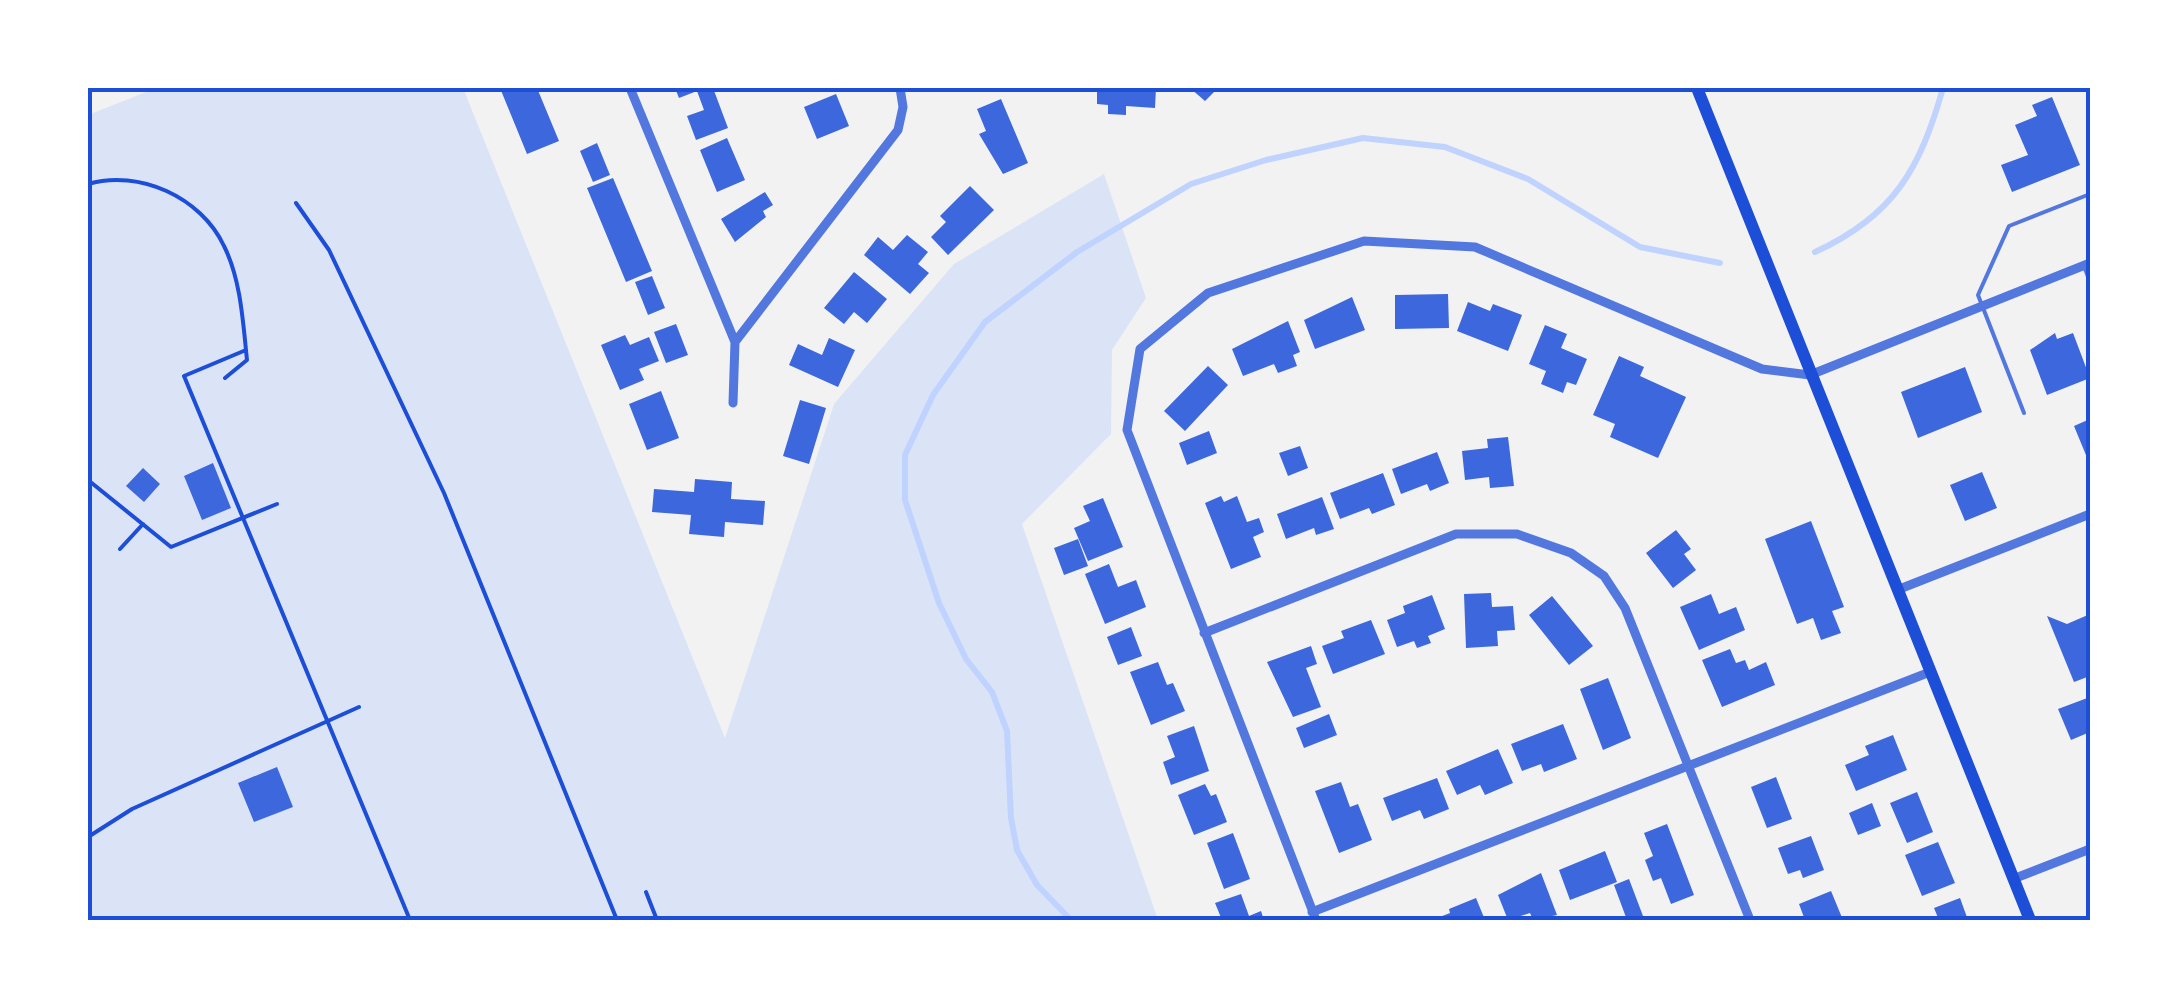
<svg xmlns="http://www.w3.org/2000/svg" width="2178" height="1008" font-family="Poppins,sans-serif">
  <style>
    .green { fill: #dbe4f7 }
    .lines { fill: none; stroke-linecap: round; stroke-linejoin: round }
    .stream { stroke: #bfd3fe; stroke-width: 6 }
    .building { fill: #3d67dc }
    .path { stroke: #1d4ed8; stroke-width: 4 }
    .service { stroke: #5277de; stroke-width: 4 }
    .minor { stroke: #5277de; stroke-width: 9 }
    .secondary { stroke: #1d4ed8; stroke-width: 12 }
    .neatline { fill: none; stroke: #1d4ed8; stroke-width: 4 }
  </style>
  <rect width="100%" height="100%" fill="#f2f2f2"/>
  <!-- green -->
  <path class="green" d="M156,88H463L725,738L834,404L954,264L1104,174L1146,298L1112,350L1111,434L1022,524L1158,920H88V115Z"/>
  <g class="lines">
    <!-- stream -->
    <path class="stream" d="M1815,252C1894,216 1920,169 1943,88
      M1071,920L1037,885L1017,850L1011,818L1007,731L992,692L966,659L939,603L905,500V455L933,395L985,322L1077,252L1191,184L1266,160L1363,138L1445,147L1528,179L1640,247L1720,263"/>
  </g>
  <!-- building -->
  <path class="building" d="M500,88H537L559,141L527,154Z
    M675,88H713L728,128L696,140L687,116L704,110L697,91L679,98Z
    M1097,88H1156L1155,108L1126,106V115L1108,114V105L1097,104Z
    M1190,88H1218L1205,101Z
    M836,94L849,126L817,139L804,107Z
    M2052,97L2080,165L2012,192L2001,165L2028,155L2015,125L2037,116L2032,105Z
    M1001,99L1028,163L1003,174L979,134L986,131L977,109Z
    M727,138L745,180L717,192L700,150Z
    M597,143L610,175L593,182L580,151Z
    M613,178L652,271L626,282L587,188Z
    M970,186L994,210L948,255L931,237L946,222L940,216Z
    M765,192L773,205L763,211L766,217L735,242L721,219Z
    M907,235L928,252L918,264L929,273L910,294L864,255L878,237L893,250Z
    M854,272L887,299L867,323L854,312L844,324L824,308Z
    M652,276L665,308L648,315L635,282Z
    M1448,294L1449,328L1395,329V295Z
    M1352,297L1365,330L1315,349L1304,320Z
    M1468,302L1490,311L1493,304L1522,315L1508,351L1457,331Z
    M1288,321L1300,352L1293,355L1297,366L1278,373L1274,364L1243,376L1232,349Z
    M676,324L688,355L666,363L654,332Z
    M1545,325L1567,334L1561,348L1587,359L1576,385L1567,382L1563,393L1541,384L1546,371L1529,364Z
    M2055,333L2057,339L2073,333L2090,378L2047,395L2030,350Z
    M625,335L630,345L649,337L659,361L639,369L644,380L620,390L601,345Z
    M829,338L855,350L838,387L789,365L798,344L822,355Z
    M1619,356L1644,367L1640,376L1686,397L1658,458L1610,437L1615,424L1593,415Z
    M1208,366L1228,385L1185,431L1164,411Z
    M1965,367L1982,412L1918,438L1901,392Z
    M661,391L679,438L647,450L629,404Z
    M800,400L826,408L809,464L783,456Z
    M2090,419V459L2088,460L2074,426Z
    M1209,431L1217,453L1187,465L1179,443Z
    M1508,437L1514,486L1490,488L1489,477L1465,480L1462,451L1488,448L1487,439Z
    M1300,446L1308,468L1288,476L1279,453Z
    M1437,452L1449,483L1430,491L1427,484L1401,494L1392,469Z
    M213,463L231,508L202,520L184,476Z
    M143,468L160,484L144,502L126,486Z
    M1982,472L1997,508L1965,521L1950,485Z
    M1383,473L1395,505L1372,514L1369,508L1340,519L1330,493Z
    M695,479L732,482L731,499L765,501L763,525L725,522L724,537L689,534L691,515L652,512L654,489L694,492Z
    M1221,496L1224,502L1237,496L1247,522L1259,518L1264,532L1253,537L1261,557L1231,569L1205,503Z
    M1322,497L1334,529L1316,535L1314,528L1286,539L1277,514Z
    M1103,498L1123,547L1088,561L1074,528L1090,521L1083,506Z
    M1811,521L1844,607L1832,611L1841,633L1821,640L1813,618L1797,624L1765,539Z
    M1676,530L1691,549L1684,554L1696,570L1673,588L1646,553Z
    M1078,539L1088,566L1064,575L1054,548Z
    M1109,564L1118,587L1136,580L1146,607L1105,624L1085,574Z
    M1491,593L1492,607L1513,606L1515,630L1497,631L1498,646L1466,648L1464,594Z
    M1711,594L1719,614L1736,607L1745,630L1699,650L1680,607Z
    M1432,595L1445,629L1428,636L1431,643L1417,648L1414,641L1397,647L1387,620L1405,613L1403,606Z
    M1552,596L1593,646L1569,665L1529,615Z
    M2090,614V676L2074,682L2047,616L2067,624Z
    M1371,620L1385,654L1333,674L1322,646L1344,638L1341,631Z
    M1131,627L1142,656L1118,665L1107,637Z
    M1311,646L1317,664L1306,668L1321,707L1293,717L1267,662Z
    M1730,649L1736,663L1745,660L1749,670L1766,662L1775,685L1722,707L1702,660Z
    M1158,662L1167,685L1173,683L1185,711L1151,725L1130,672Z
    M1608,678L1631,738L1603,750L1580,689Z
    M2090,697V732L2071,740L2058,709Z
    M1329,714L1337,735L1304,748L1296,728Z
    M1563,724L1577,759L1544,772L1541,764L1522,771L1511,744Z
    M1194,726L1209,771L1171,785L1163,762L1175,757L1167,736Z
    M1893,735L1907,770L1856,791L1845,765L1869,755L1865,746Z
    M1498,749L1513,783L1485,795L1480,785L1457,795L1446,771Z
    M277,767L293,807L254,822L238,783Z
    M1776,777L1792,819L1767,828L1751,787Z
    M1437,778L1449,809L1424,819L1420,810L1392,821L1383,798Z
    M1341,782L1350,807L1358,804L1372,840L1339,853L1315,791Z
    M1205,784L1211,796L1216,794L1227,822L1194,835L1178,795Z
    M1917,792L1933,832L1907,843L1890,803Z
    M1872,803L1881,826L1858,835L1849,813Z
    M1667,824L1694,895L1671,904L1661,878L1653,881L1645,860L1653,856L1644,833Z
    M1233,833L1250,879L1224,889L1207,843Z
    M1811,836L1824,870L1803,878L1800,870L1788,874L1778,848Z
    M1938,842L1955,883L1922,896L1905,855Z
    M1605,851L1617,882L1570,900L1559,870Z
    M1541,873L1557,915L1533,920L1530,913L1508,920L1498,895Z
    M1629,879L1643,916L1633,920H1627L1614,885Z
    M1831,891L1843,920H1805L1799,904Z
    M1241,894L1249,916L1261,911L1264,920H1222L1215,903Z
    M1476,898L1485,920H1432L1450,913L1449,909Z
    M1960,898L1968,920H1939L1934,908Z"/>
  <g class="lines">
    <!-- path -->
    <path class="path" d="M88,184C139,169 201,197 224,246C241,280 243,323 247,360L225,378
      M296,203L329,250L444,493L617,920
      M246,350L184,376L410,920
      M88,480L171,547L277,504
      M120,549L143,524
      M88,837L132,809L359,707
      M646,892L657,920"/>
    <!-- service -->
    <path class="service" d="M2089,88L2090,93
      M2084,266L2090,282
      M2024,413L1978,295L2009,226L2090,194"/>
    <!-- minor -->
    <path class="minor" d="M630,88L735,342L733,403
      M735,342L898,130L903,107L900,88
      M1897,590L2090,514
      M1204,633L1456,534H1517L1571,553L1604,576L1625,608L1750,920
      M2013,879L2090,849
      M1312,912L1930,672
      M1316,920L1127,430L1140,349L1208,293L1364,241L1475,247L1762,369L1810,375L2090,263"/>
    <!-- secondary -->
    <path class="secondary" d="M1697,88L2030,920"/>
  </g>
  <!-- border -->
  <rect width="2178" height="1008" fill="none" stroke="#ffffff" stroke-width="180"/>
  <rect x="90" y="90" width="1998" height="828" class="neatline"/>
</svg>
